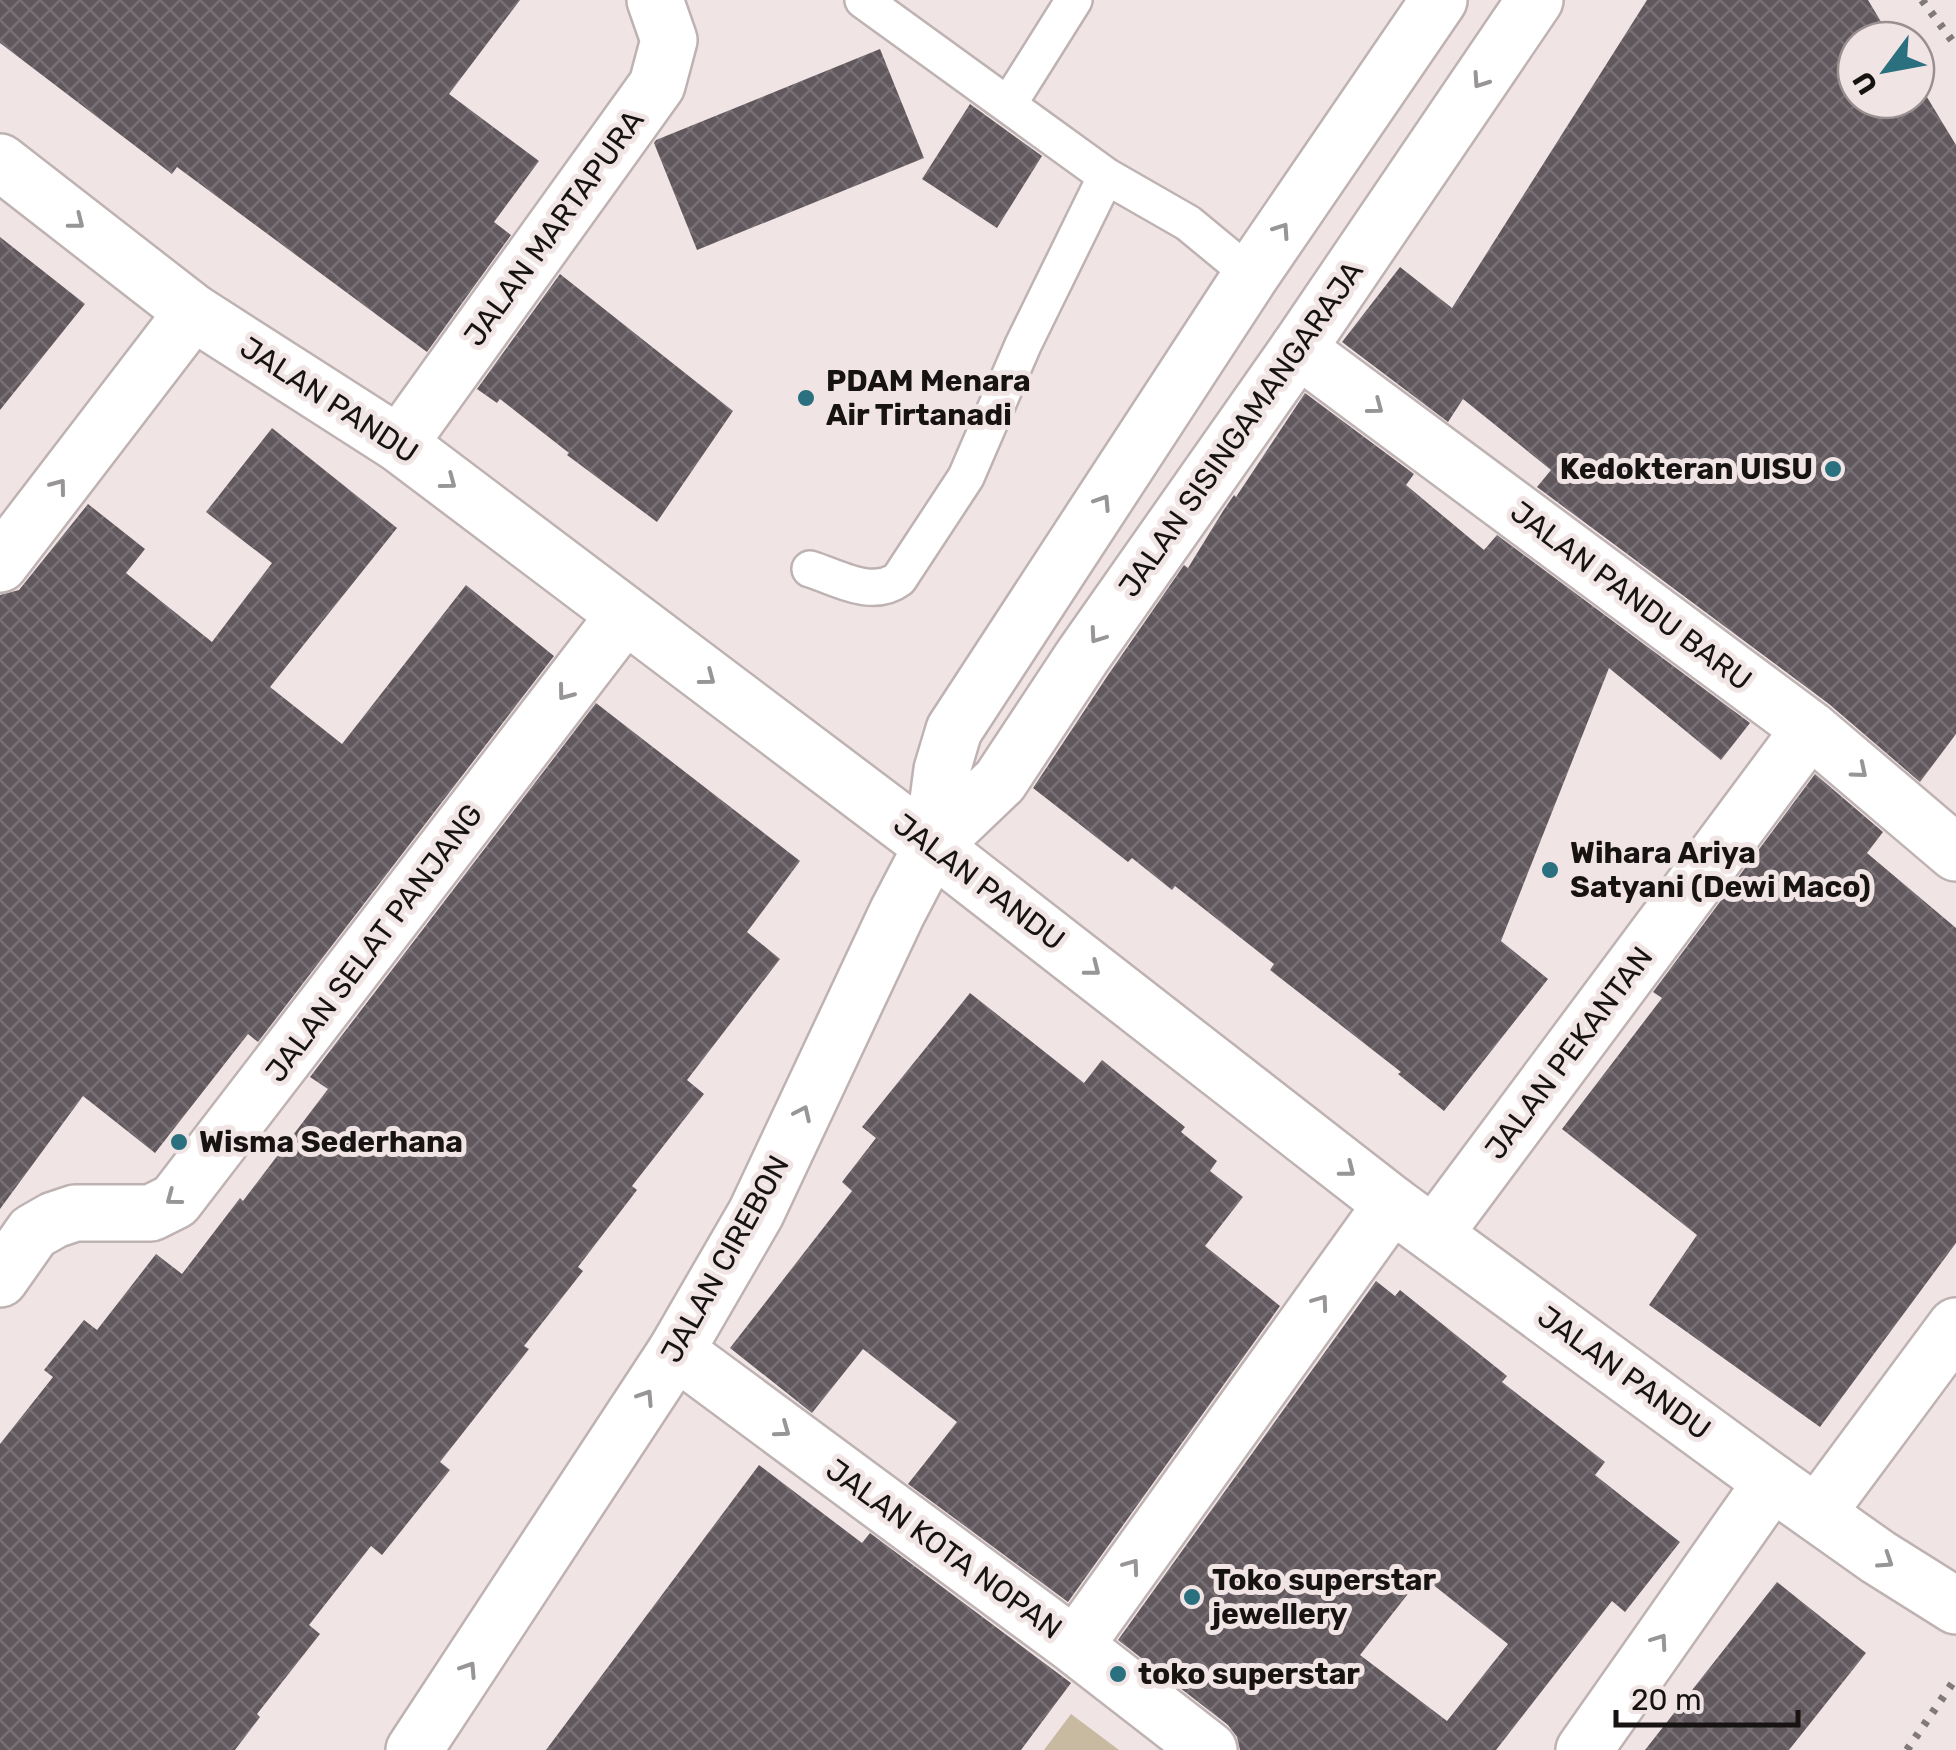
<svg xmlns="http://www.w3.org/2000/svg" width="1956" height="1750" font-family="Rubik,sans-serif">
  <style>
    .garden { fill: #c8b9a1 }
    .building { fill: url(#building-cross-hatch); fill-rule: evenodd }
    .lines { fill: none; stroke-linecap: round; stroke-linejoin: round }
    .lane-casing { stroke: #beb2b2; stroke-width: 40 }
    .street-casing { stroke: #beb2b2; stroke-width: 60 }
    .secondary-casing { stroke: #beb2b2; stroke-width: 60 }
    .primary-casing { stroke: #beb2b2; stroke-width: 60 }
    .lane { stroke: #fff; stroke-width: 35 }
    .street { stroke: #fff; stroke-width: 55 }
    .secondary { stroke: #fff; stroke-width: 55 }
    .primary { stroke: #fff; stroke-width: 55 }
    .rail { stroke: #827a7a; stroke-width: 8; stroke-dasharray: 5 10; stroke-linecap: butt }
    .oneway { stroke: #979595 }
    .poi-dot { fill: #2b707f; stroke: #f1e4e4; stroke-width: 4 }
    .labels { text-anchor: middle; dominant-baseline: central; stroke-width: 10; stroke-linejoin: round; paint-order: stroke }
    .street-label { font-size: 30px; fill: #171313; stroke: #f1e4e4 }
    .poi-label { font-size: 30px; font-weight: bold; fill: #171313; stroke: #f1e4e4; text-anchor: start }
  </style>
  <defs>
    <pattern id="building-cross-hatch" width="8" height="8" patternUnits="userSpaceOnUse" patternTransform="scale(2.5)"><rect width="8" height="8" fill="#61585d"/><path d="M0 0l8 8M0 8l8-8" fill="none" stroke="#777074"/></pattern>
  </defs>
  <rect width="100%" height="100%" fill="#f1e4e4"/>
  <!-- garden -->
  <path class="garden" d="M1071,1714L1119,1750H1044Z"/>
  <!-- building -->
  <path class="building" d="M0,0H520L449,94L539,161L494,222L511,235L427,352L177,167L172,174L0,43Z
    M1647,0H1868L1892,40H1856V100H1916V79L1956,145V734L1920,782L1829,704L1537,487L1551,470L1463,399L1448,422L1342,342L1400,267L1452,308Z
    M880,49L924,158L697,250L654,143L656,140Z
    M970,104L1042,156L997,228L922,179Z
    M0,237L85,304L0,410Z
    M560,274L733,411L657,522L567,455L569,453L500,399L497,403L477,389Z
    M1305,393L1414,474L1406,485L1484,550L1497,535L1750,723L1721,760L1609,668L1501,941L1548,979L1444,1111L1398,1074L1401,1072L1270,970L1274,964L1175,886L1172,890L1132,858L1128,862L1033,788L1108,675L1184,565L1188,568L1223,511L1234,495L1236,497Z
    M272,428L397,528L270,687L342,744L466,585L554,656L258,1042L248,1034L155,1153L83,1096L0,1209V595L19,590L88,504L145,549L126,573L212,642L272,563L206,512Z
    M596,703L800,861L747,932L780,959L687,1080L704,1094L632,1186L637,1190L578,1267L583,1271L524,1346L529,1349L440,1462L450,1470L382,1555L371,1546L309,1625L320,1634L257,1714L260,1717L235,1750H0V1444L53,1377L44,1370L84,1320L97,1330L156,1254L182,1274L240,1198L243,1201L328,1089L310,1077Z
    M1815,774L1883,832L1867,853L1956,928V1243L1820,1427L1649,1305L1697,1235L1562,1129L1662,998L1653,992Z
    M970,993L1084,1083L1102,1060L1185,1127L1181,1132L1217,1161L1210,1171L1243,1197L1205,1246L1280,1306L1068,1602L908,1484L957,1422L863,1349L812,1413L730,1348L852,1191L842,1182L876,1138L862,1127Z
    M1376,1281L1395,1296L1400,1290L1507,1376L1502,1382L1605,1462L1595,1475L1680,1542L1625,1612L1612,1601L1496,1750H1240L1237,1737L1228,1725L1118,1640ZM1422,1576L1508,1644L1447,1721L1360,1655Z
    M759,1465L862,1543L870,1533L1071,1683L1021,1750H546Z
    M1777,1582L1866,1653L1789,1750H1645Z"/>
  <g class="lines">
    <defs>
      <path id="lane" d="M863,0L1106,176
        M1008,105L1074,0
        M810,569C839,578 872,599 899,579L966,477L1023,345L1106,176L1188,223L1251,275"/>
      <path id="street" d="M1298,349L1810,729L1956,853
        M399,444L657,85L669,40L655,0
        M0,564L193,312
        M1435,1233L1810,729
        M0,1279L33,1232L54,1220L75,1213H151L175,1201L624,616
        M676,1351L1075,1646L1209,1750
        M1818,1512L1956,1326
        M1075,1646L1392,1204
        M1584,1750L1772,1482"/>
      <path id="secondary" d="M0,162L193,312L399,444L932,846"/>
      <path id="primary" d="M932,846L1392,1204L1772,1482L1878,1557L1956,1606
        M932,846L1000,781L1082,657L1298,349L1535,0
        M414,1750L676,1351L756,1213L897,913L932,846L942,770L954,730L1251,275L1439,0"/>
    </defs>
    <!-- lane casing -->
    <use href="#lane" class="lane-casing"/>
    <!-- street casing -->
    <use href="#street" class="street-casing"/>
    <!-- secondary casing -->
    <use href="#secondary" class="secondary-casing"/>
    <!-- primary casing -->
    <use href="#primary" class="primary-casing"/>
    <!-- lane -->
    <use href="#lane" class="lane"/>
    <!-- street -->
    <use href="#street" class="street"/>
    <!-- secondary -->
    <use href="#secondary" class="secondary"/>
    <!-- primary -->
    <use href="#primary" class="primary"/>
    <!-- rail -->
    <path class="rail" d="M1922,0L1956,46
      M1907,1750L1956,1678"/>
  </g>
  <!-- one-way arrows -->
  <defs><path id="oneway-chevron" d="M-2-3.5L2.5 0L-2 3.5" fill="none" stroke-width="1.6" stroke-linecap="round" stroke-linejoin="round" transform="scale(2.5)"/></defs>
  <g class="oneway">
    <use href="#oneway-chevron" transform="translate(1480 81) rotate(124)"/>
    <use href="#oneway-chevron" transform="translate(77 222) rotate(38)"/>
    <use href="#oneway-chevron" transform="translate(1282 230) rotate(-56)"/>
    <use href="#oneway-chevron" transform="translate(1376 407) rotate(37)"/>
    <use href="#oneway-chevron" transform="translate(449 482) rotate(37)"/>
    <use href="#oneway-chevron" transform="translate(59 486) rotate(-53)"/>
    <use href="#oneway-chevron" transform="translate(1103 502) rotate(-57)"/>
    <use href="#oneway-chevron" transform="translate(1097 636) rotate(125)"/>
    <use href="#oneway-chevron" transform="translate(708 678) rotate(37)"/>
    <use href="#oneway-chevron" transform="translate(565 693) rotate(127)"/>
    <use href="#oneway-chevron" transform="translate(1860 771) rotate(40)"/>
    <use href="#oneway-chevron" transform="translate(1093 969) rotate(38)"/>
    <use href="#oneway-chevron" transform="translate(803 1113) rotate(-65)"/>
    <use href="#oneway-chevron" transform="translate(1348 1170) rotate(38)"/>
    <use href="#oneway-chevron" transform="translate(173 1198) rotate(143)"/>
    <use href="#oneway-chevron" transform="translate(1321 1302) rotate(-54)"/>
    <use href="#oneway-chevron" transform="translate(646 1397) rotate(-57)"/>
    <use href="#oneway-chevron" transform="translate(783 1430) rotate(36)"/>
    <use href="#oneway-chevron" transform="translate(1886 1561) rotate(33)"/>
    <use href="#oneway-chevron" transform="translate(1132 1566) rotate(-54)"/>
    <use href="#oneway-chevron" transform="translate(1660 1641) rotate(-55)"/>
    <use href="#oneway-chevron" transform="translate(469 1669) rotate(-57)"/>
  </g>
  <!-- markers -->
  <g class="poi-dot">
    <circle cx="806" cy="398" r="10"/>
    <circle cx="1833" cy="469" r="10"/>
    <circle cx="1550" cy="870" r="10"/>
    <circle cx="179" cy="1142" r="10"/>
    <circle cx="1192" cy="1597" r="10"/>
    <circle cx="1118" cy="1674" r="10"/>
  </g>
  <g class="labels">
    <!-- street labels -->
    <g class="street-label">
      <text transform="translate(554 228) rotate(-54)">JALAN MARTAPURA</text>
      <text transform="translate(329 400) rotate(33)">JALAN PANDU</text>
      <text transform="translate(1241 429) rotate(-55)">JALAN SISINGAMANGARAJA</text>
      <text transform="translate(1631 596) rotate(37)">JALAN PANDU BARU</text>
      <text transform="translate(979 882) rotate(37)">JALAN PANDU</text>
      <text transform="translate(374 943) rotate(-53)">JALAN SELAT PANJANG</text>
      <text transform="translate(1569 1053) rotate(-53)">JALAN PEKANTAN</text>
      <text transform="translate(725 1259) rotate(-61)">JALAN CIREBON</text>
      <text transform="translate(1624 1373) rotate(36)">JALAN PANDU</text>
      <text transform="translate(944 1549) rotate(36)">JALAN KOTA NOPAN</text>
    </g>
    <!-- poi labels -->
    <g class="poi-label">
      <text x="826" y="381">PDAM Menara<tspan x="826" dy="34">Air Tirtanadi</tspan></text>
      <text x="1813" y="469" text-anchor="end">Kedokteran UISU</text>
      <text x="1570" y="853">Wihara Ariya<tspan x="1570" dy="34">Satyani (Dewi Maco)</tspan></text>
      <text x="199" y="1142">Wisma Sederhana</text>
      <text x="1212" y="1580">Toko superstar<tspan x="1212" dy="34">jewellery</tspan></text>
      <text x="1138" y="1674">toko superstar</text>
    </g>
  </g>
  <!-- north arrow -->
  <g transform="translate(1886 70) rotate(238)"><circle r="48" fill="#f1e4e4" stroke="#9a9090" stroke-width="2.5"/>
  <path d="M0-8L18 38L0 25L-18 38Z" fill="#2b707f"/>
  <text y="-15" font-size="28" font-weight="bold" text-anchor="middle" fill="#171313">U</text>
  </g>
  <!-- scale -->
  <path d="M1616 1710v15h182v-15" fill="none" stroke="#171313" stroke-width="5"/>
  <text x="1631" y="1710" font-size="30" fill="#171313" stroke="#f1e4e4" stroke-width="8" paint-order="stroke">20 m</text>
</svg>
